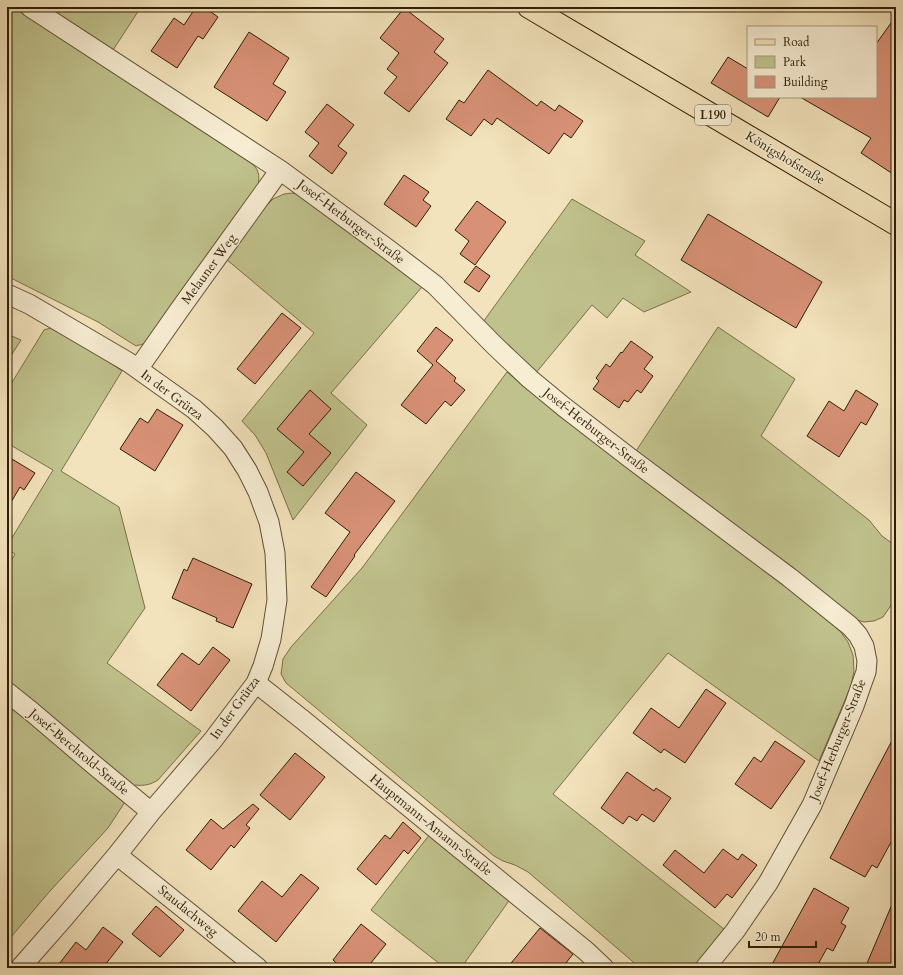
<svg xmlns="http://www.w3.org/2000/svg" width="903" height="975" font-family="Cardo,serif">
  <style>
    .green { fill: #c0c28d; stroke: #787048 }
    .building { fill: #d89177; stroke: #2f1e04 }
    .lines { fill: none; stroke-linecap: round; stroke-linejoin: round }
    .street-casing { stroke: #604f32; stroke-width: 21 }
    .primary-casing { stroke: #2f1e04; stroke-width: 24 }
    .street { stroke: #f7edd3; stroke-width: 19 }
    .primary { stroke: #f3e3bc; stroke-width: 22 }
    .labels { text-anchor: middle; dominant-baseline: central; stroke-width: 3; stroke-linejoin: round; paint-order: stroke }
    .shield { fill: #f7edd3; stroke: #6b5c42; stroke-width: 1 }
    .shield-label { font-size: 12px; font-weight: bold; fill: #2f1e04 }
    .street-label { font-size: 13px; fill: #2f1e04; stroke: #f7edd3 }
  </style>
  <rect width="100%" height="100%" fill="#f3e3bc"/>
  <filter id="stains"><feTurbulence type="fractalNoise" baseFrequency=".005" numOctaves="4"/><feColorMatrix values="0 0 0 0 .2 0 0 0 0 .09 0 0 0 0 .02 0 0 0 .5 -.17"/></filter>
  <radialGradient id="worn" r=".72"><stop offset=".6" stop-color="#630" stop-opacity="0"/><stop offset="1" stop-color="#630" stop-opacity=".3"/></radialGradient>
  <!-- green -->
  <path class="green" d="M7,7H13L18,9L250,161C259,170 260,174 258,187L147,340L143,344L136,346L98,322L7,276Z
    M47,7H141L113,50Z
    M292,193L300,195L369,245L422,287L331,393L367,425L293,520L266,453L255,435L242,421L314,333L226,259L262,210L273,199L284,194Z
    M572,199L645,241L635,255L691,292L644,312L623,298L607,318L592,305L535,374L483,322Z
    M718,327L795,379L761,436L869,520L882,536L896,546V598L883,617L874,621L864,622L857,620L791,571L636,451Z
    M50,328L86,346L122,371L61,471L119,507L145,608L107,663L201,731L158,780C150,785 144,786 135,785L132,788L7,684V568L15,554L7,549V546L53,470L7,443V383L11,384L44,330Z
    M7,334L21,340L7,362Z
    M507,372L523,385L783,584L840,631L848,642L853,655L854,671L851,686L819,761L668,653L553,794L724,929L712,946L693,968H639L631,960L528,872L515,865L503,861L494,856L286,683L281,674L283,659L291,647L362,568Z
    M7,702L125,802L108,828L50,891L11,937L7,943Z
    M430,834L511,898L461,968H445L371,910Z"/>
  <!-- building -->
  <path class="building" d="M196,7H204L218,17L203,39L198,36L177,68L151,51L174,18L184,25Z
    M404,8L444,39L434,52L448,63L409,112L384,93L397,77L387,69L399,53L380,38Z
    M896,16V176L861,153L871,138L800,97H876V44Z
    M249,32L289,58L273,84L286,92L267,121L214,87Z
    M728,57L748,69V97H780L768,117L711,83Z
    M488,70L537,106L541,101L555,111L559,105L583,121L571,138L564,133L549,154L497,118L492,125L484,119L471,136L446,119L459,100L464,103Z
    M327,104L354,125L338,146L347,153L332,174L309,156L319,143L305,132Z
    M404,175L429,192L423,200L431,206L416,227L384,204Z
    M477,201L506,222L475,265L460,254L469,241L455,230Z
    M708,214L822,282L796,328L681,260Z
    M476,266L490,276L479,292L464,282Z
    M282,313L301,328L255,384L237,369Z
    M436,327L453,340L436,361L456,378L454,381L465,390L451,406L445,401L426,424L401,405L433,365L417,351Z
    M631,341L653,357L644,369L653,376L641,393L637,390L628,402L624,400L619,408L593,389L599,381L596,378L606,364L610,367L621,352L622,353Z
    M310,390L331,409L309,434L331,453L303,486L287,472L304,452L277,429Z
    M856,390L878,404L866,425L861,422L839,457L807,436L829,401L844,411Z
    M157,409L183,425L155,471L120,449L140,418L148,423Z
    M7,456L35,473L24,490L20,487L7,509Z
    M356,472L395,501L354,555L355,556L326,597L311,587L350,532L325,513Z
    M193,558L252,584L233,628L216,621L217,618L172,598L184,569L187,571Z
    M213,647L230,660L191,711L157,685L182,653L199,665Z
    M706,689L726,703L685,763L664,749L661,753L633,733L651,708L679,728Z
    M896,733V833L877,868L872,865L865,877L830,858Z
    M775,741L805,761L771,809L735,784L754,757L761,762Z
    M295,753L325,777L290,820L260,795Z
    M627,772L654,791L656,788L671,798L654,822L642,814L637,821L629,816L623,824L601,808Z
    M253,804L259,809L246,825L250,828L234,848L231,845L211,870L186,850L211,819L223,829Z
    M403,822L421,838L408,854L404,850L376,885L357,869L385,835L390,839Z
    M723,849L738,860L742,854L757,865L732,898L727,894L715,908L663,865L675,850L704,873Z
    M301,874L319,888L276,942L238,911L262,881L282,897Z
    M814,888L849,908L841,923L846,926L833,951L827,948L816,968H770Z
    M896,895V968H865Z
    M156,906L184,930L160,957L132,934Z
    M361,924L386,944L367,968H342L333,960Z
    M103,927L123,942L105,965L109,968H56L76,942L86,950Z
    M540,928L573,954L562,968H507Z"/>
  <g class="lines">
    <defs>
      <path id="street" d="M30,7L280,170L389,250L435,285L494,345L513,363L530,379L564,407L630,458L789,577L850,626L858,635L864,646L867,661L866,672L862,683L854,706L812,805L768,883L735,931L705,968
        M7,294L29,304L128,362L194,409L215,428L233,448L247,470L258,492L269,522L275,553L277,600L271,639L263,666L256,683L213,740L151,812L117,855L63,919L20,968
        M138,369L180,309L280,170
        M256,683L303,720L448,839L586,951L604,968
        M7,692L32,712L93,764L151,812
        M117,855L258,968"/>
      <path id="primary" d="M529,7L896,224"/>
    </defs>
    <!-- street casing -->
    <use href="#street" class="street-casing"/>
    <!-- primary casing -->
    <use href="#primary" class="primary-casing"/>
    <!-- street -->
    <use href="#street" class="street"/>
    <!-- primary -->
    <use href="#primary" class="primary"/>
  </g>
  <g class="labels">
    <!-- shield labels -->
    <rect class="shield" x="695" y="105" width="36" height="20" rx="3"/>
    <g class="shield-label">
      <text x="713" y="115">L190</text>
    </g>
    <!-- street labels -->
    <g class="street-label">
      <text transform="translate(785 158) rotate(31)">Königshofstraße</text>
      <text transform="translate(351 222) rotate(37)">Josef-Herburger-Straße</text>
      <text transform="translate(209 269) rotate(-54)">Melauner Weg</text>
      <text transform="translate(172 395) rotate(37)">In der Grütza</text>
      <text transform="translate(596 431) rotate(38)">Josef-Herburger-Straße</text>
      <text transform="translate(235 708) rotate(-54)">In der Grütza</text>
      <text transform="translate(838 740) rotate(-68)">Josef-Herburger-Straße</text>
      <text transform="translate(79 752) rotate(40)">Josef-Berchtold-Straße</text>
      <text transform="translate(431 825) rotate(39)">Hauptmann-Amann-Straße</text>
      <text transform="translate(188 911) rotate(39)">Staudachweg</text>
    </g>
  </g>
  <!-- margin -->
  <rect width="903" height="975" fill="none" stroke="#f3e3bc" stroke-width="24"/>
  <rect x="8" y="8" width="887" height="959" fill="none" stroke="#2f1e04" stroke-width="2"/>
  <rect x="12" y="12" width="879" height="951" fill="none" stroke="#2f1e04"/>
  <!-- legend -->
  <rect x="747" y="26" width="130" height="72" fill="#f7edd3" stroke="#a79a80"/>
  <rect x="755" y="39" width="20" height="6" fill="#f3e3bc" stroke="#a79a80"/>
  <text x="783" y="46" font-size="12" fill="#2f1e04">Road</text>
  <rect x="755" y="56" width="20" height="12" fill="#c0c28d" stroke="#a79a80"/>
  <text x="783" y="66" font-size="12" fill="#2f1e04">Park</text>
  <rect x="755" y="76" width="20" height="12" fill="#d89177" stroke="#a79a80"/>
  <text x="783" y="86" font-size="12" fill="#2f1e04">Building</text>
  <!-- scale -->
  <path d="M749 941v6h67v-6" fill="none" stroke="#2f1e04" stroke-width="2"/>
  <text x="755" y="941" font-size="12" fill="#2f1e04" stroke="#f7edd3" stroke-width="3" paint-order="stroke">20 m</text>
  <rect width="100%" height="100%" filter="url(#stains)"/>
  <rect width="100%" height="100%" fill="url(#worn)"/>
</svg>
